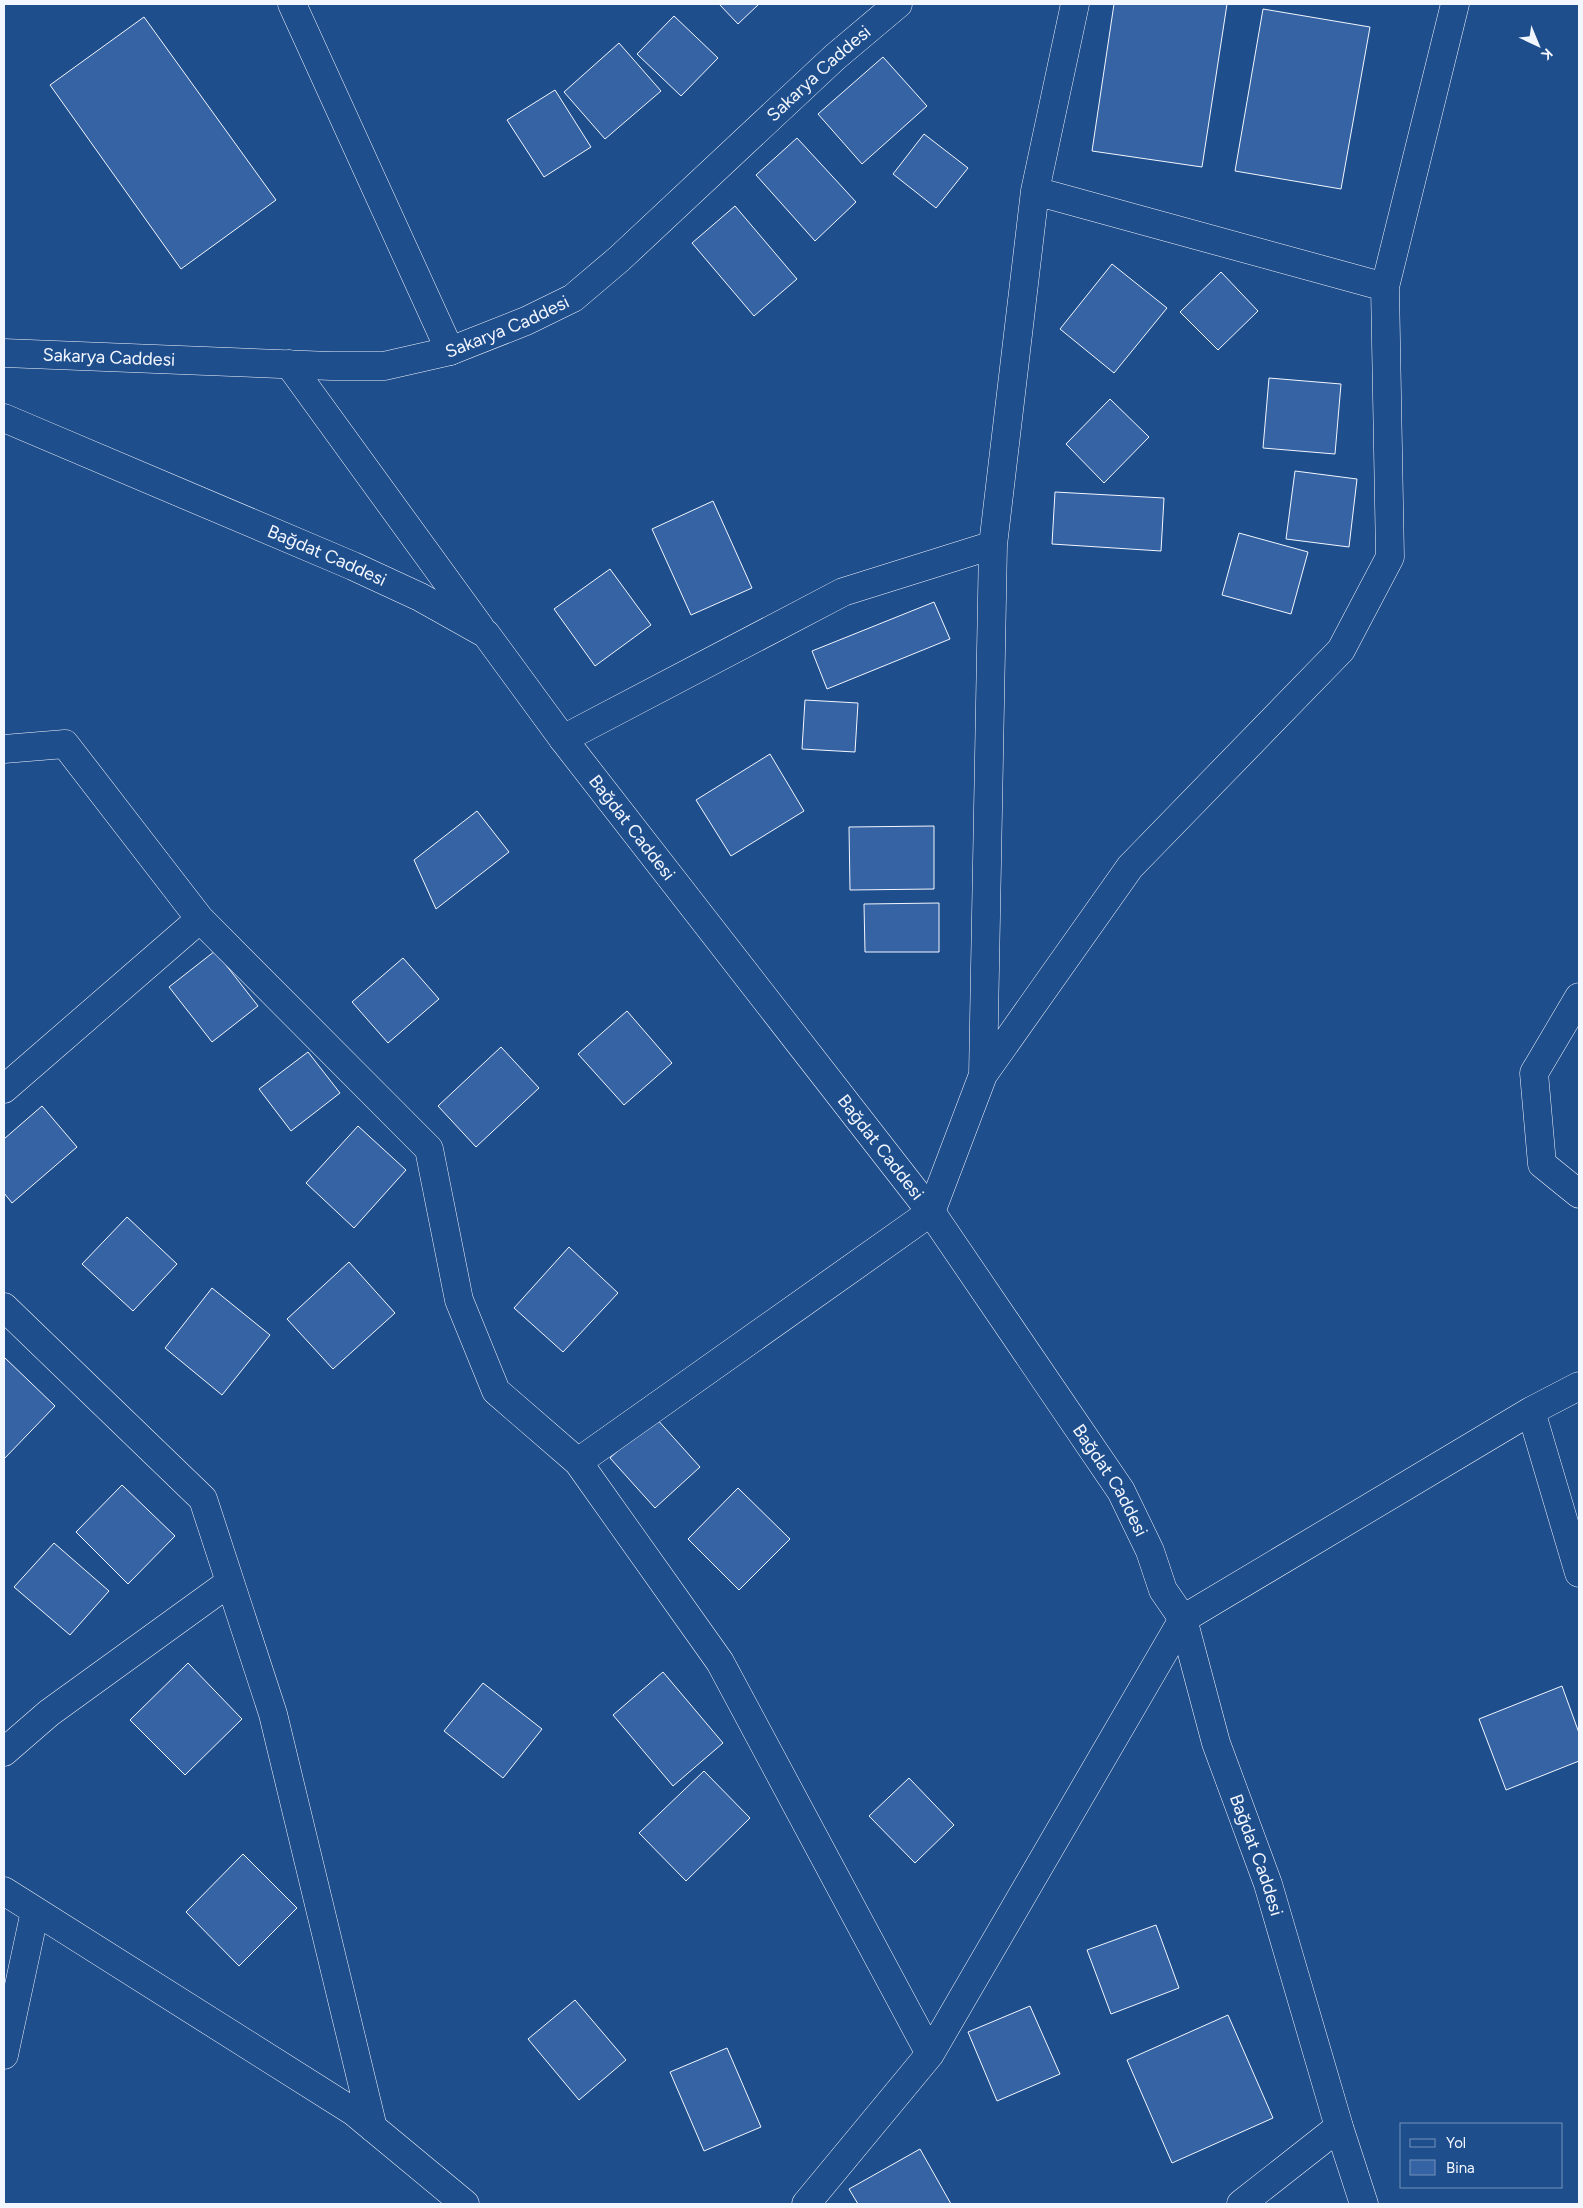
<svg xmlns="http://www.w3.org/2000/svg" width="1583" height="2208" font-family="Figtree,sans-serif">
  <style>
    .building { fill: #3563a3; stroke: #f2f6ff }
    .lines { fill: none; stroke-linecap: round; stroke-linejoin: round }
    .minor-casing { stroke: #f2f6ff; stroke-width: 29 }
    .tertiary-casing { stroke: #f2f6ff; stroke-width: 29 }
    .minor { stroke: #1f4e8c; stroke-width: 28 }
    .tertiary { stroke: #1f4e8c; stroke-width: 28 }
    .labels { text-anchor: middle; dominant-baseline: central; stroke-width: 4; stroke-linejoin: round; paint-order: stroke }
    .street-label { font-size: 18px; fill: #f2f6ff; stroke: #1f4e8c }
  </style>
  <rect width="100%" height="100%" fill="#1f4e8c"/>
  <!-- building -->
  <path class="building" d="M719,4H759L738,24Z
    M1114,4H1227L1202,167L1092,151Z
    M1263,9L1370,27L1341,189L1235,171Z
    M674,16L718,58L681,96L637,54Z
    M144,17L276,200L181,269L50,85Z
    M619,43L661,91L605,139L564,92Z
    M883,57L927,106L862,164L818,114Z
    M555,90L591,147L544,177L507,120Z
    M924,134L968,168L936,208L893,174Z
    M797,138L856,202L815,241L756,175Z
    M735,206L797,279L754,316L692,243Z
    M1112,264L1167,308L1114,373L1060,329Z
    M1221,272L1258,311L1218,350L1180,312Z
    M1269,378L1341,384L1335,454L1263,448Z
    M1110,399L1149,437L1104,483L1066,444Z
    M1295,471L1357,479L1349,547L1286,539Z
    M1055,492L1164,498L1161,551L1052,544Z
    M713,501L752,588L691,615L652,529Z
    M1239,533L1308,552L1291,614L1222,595Z
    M610,569L651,625L595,666L554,609Z
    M934,602L950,639L827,689L812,651Z
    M805,700L858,703L855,752L802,749Z
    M770,754L804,811L731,856L696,800Z
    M477,811L509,852L436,909L414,860Z
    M934,826V889L850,890L849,827Z
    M939,903V952H865L864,904Z
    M215,951L258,1006L212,1042L169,987Z
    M403,958L439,999L388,1043L352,1002Z
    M627,1011L672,1063L624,1105L578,1054Z
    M501,1047L539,1088L476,1147L438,1106Z
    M308,1052L340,1093L291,1131L259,1089Z
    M42,1106L77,1147L12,1203L4,1193V1139Z
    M358,1126L406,1170L354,1228L306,1183Z
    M127,1217L177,1264L133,1311L82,1264Z
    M569,1247L618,1293L563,1352L514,1308Z
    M349,1262L395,1313L333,1369L287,1319Z
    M212,1288L270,1335L222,1395L165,1348Z
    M4,1357L55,1406L4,1459Z
    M655,1417L700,1467L655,1508L610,1458Z
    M122,1485L175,1536L128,1584L76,1532Z
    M738,1488L790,1539L739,1590L688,1539Z
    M54,1543L109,1591L70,1635L14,1587Z
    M188,1663L242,1719L185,1775L130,1720Z
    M663,1672L723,1743L673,1786L613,1715Z
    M483,1683L542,1729L503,1778L444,1731Z
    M1562,1686L1579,1733V1761L1506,1790L1479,1719Z
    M704,1771L750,1818L686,1881L639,1833Z
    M909,1778L954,1825L915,1863L869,1816Z
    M243,1854L297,1908L239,1966L186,1912Z
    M1156,1925L1179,1988L1111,2014L1087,1950Z
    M575,2000L626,2060L579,2100L528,2039Z
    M1030,2006L1060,2074L997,2101L968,2032Z
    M1228,2015L1273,2118L1172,2163L1127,2060Z
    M727,2048L761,2127L704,2151L670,2072Z
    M920,2149L951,2204H858L849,2189Z"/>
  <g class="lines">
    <defs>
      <path id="minor" d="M292,4L450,351
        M1385,287L1455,4
        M563,739L843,592L993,545
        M4,749L65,744L200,919L429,1149L459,1300L496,1391L578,1462L720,1662L930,2054
        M1579,997L1534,1073L1542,1164L1579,1194
        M983,1075L1130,867L1341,650L1390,557L1385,287L1035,191
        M4,1089L200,919
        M4,1307L203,1499L273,1714L373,2128
        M1531,1411L1579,1573
        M578,1462L931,1212L983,1075L993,545L1035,191L1075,4
        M4,1752L49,1713L230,1582
        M4,1891L354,2112L465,2204
        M4,2055L35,1911
        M806,2204L930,2054L1183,1619L1531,1411L1579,1386
        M1241,2204L1339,2127"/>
      <g id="tertiary">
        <path id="s1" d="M4,353L331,366H384L450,351L526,321L573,298L619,259L835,57L898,4"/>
        <path d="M289,364L480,627"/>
        <path id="s2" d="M4,418L353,566L420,597L486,634L563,739L931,1212L1121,1491L1150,1551L1163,1590L1183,1619L1216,1743L1268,1884L1339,2127L1364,2204"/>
      </g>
    </defs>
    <!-- minor casing -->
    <use href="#minor" class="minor-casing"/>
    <!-- tertiary casing -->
    <use href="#tertiary" class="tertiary-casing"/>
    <!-- minor -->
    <use href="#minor" class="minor"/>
    <!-- tertiary -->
    <use href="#tertiary" class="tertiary"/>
  </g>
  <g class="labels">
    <!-- street labels -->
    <g class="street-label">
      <text stroke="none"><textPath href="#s1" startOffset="915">Sakarya Caddesi</textPath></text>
      <text stroke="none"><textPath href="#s1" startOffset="510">Sakarya Caddesi</textPath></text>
      <text stroke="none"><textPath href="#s1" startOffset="105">Sakarya Caddesi</textPath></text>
      <text stroke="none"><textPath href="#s2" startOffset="351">Bağdat Caddesi</textPath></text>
      <text stroke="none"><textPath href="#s2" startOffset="771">Bağdat Caddesi</textPath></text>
      <text stroke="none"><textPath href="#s2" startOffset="1176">Bağdat Caddesi</textPath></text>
      <text stroke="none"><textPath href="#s2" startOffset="1581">Bağdat Caddesi</textPath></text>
      <text stroke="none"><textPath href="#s2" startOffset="1986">Bağdat Caddesi</textPath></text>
    </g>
  </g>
  <!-- border -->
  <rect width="1583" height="2208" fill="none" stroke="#f2f6ff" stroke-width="10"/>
  <!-- legend -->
  <rect x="1400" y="2123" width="162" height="65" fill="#1f4e8c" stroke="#7391ba"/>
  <rect x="1410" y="2139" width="25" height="8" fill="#1f4e8c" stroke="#7391ba"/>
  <text x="1446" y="2148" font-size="15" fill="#f2f6ff">Yol</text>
  <rect x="1410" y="2160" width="25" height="15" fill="#3563a3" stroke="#7391ba"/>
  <text x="1446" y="2173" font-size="15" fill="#f2f6ff">Bina</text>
  <!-- north arrow -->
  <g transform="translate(1538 45) rotate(136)" stroke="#1f4e8c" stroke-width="4" paint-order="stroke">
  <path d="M0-4L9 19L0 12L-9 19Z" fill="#f2f6ff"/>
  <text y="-8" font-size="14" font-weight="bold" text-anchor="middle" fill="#f2f6ff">K</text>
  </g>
</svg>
